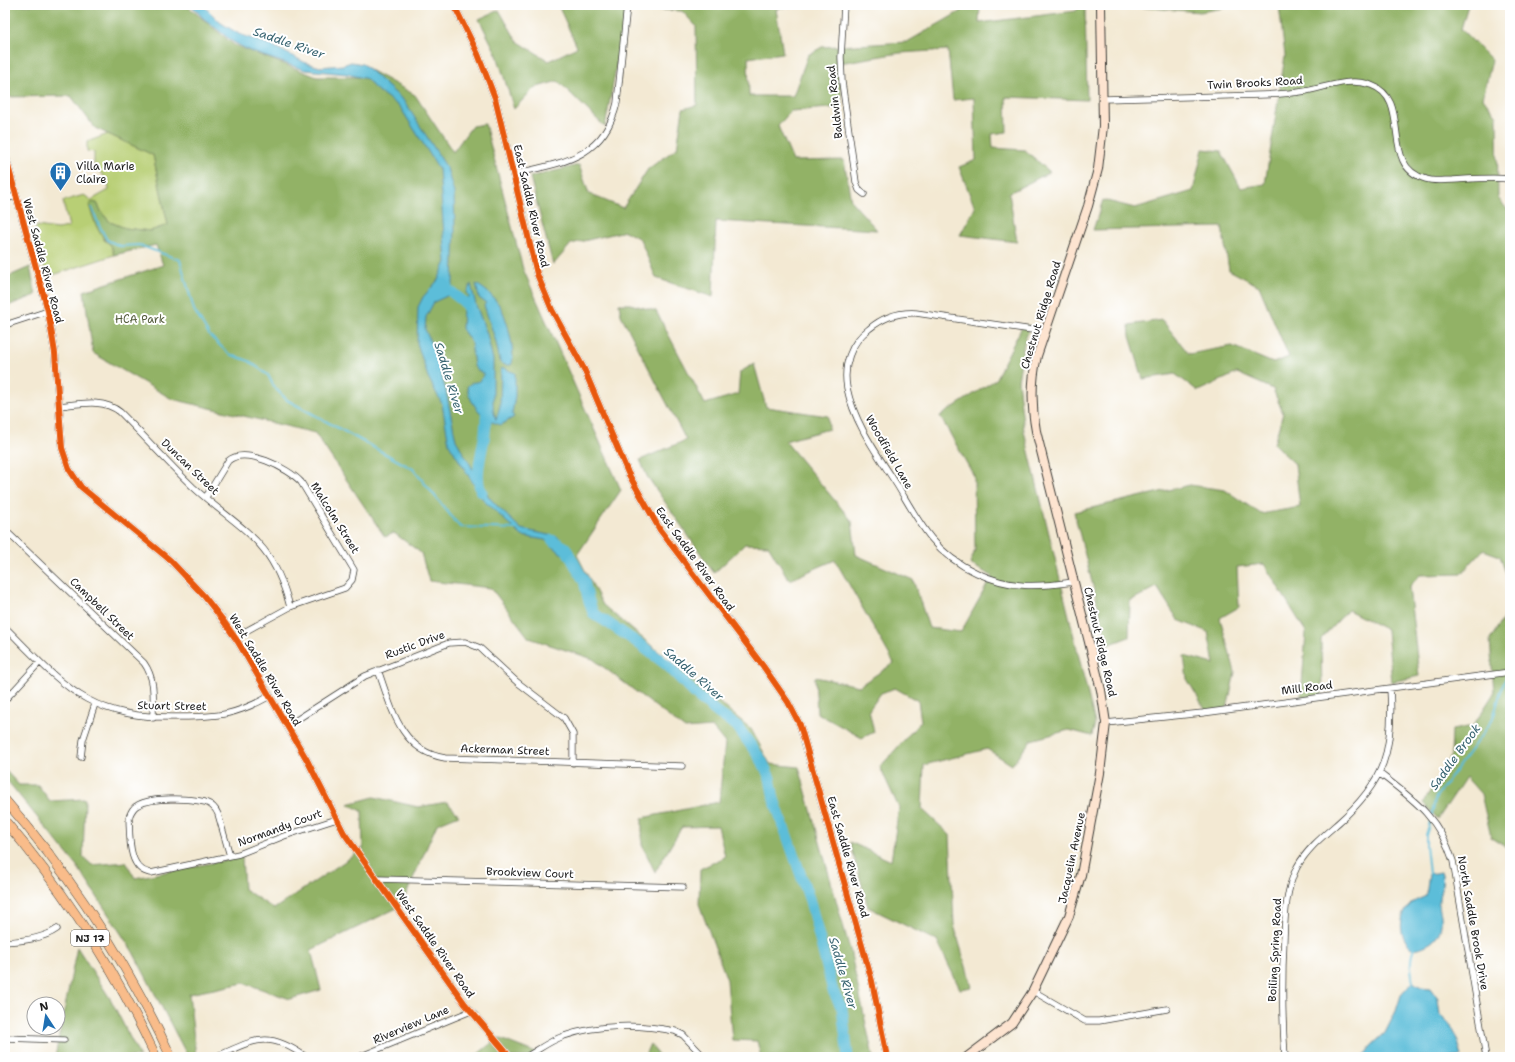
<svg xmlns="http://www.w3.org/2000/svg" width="1515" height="1062" font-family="'Shantell Sans',sans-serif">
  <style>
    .green { fill: #b8cf74; stroke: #6a7648 }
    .forest { fill: #92b266; stroke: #576741 }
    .water { fill: #5bbdd9; stroke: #3c6c7a }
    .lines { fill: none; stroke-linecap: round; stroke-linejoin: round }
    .stream { stroke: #5bbdd9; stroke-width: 2 }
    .river { stroke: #5bbdd9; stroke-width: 11 }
    .minor-casing { stroke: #3c3b37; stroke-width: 7 }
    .tertiary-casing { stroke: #3c3b37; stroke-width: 8 }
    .secondary-casing { stroke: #3c3b37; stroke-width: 10 }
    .trunk-casing { stroke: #3c3b37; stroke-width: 10 }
    .minor { stroke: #fff; stroke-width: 5.5 }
    .tertiary { stroke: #fff; stroke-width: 7 }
    .secondary { stroke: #fde4d0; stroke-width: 8 }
    .trunk { stroke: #f9bc8a; stroke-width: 9 }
    .cycleway-casing { stroke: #fff; stroke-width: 8 }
    .cycleway { stroke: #e8590c; stroke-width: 6 }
    .labels { text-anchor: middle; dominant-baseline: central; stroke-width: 4; stroke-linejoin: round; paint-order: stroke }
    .shield { fill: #fff; stroke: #606060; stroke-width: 1 }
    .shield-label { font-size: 10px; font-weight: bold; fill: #1c1c1c }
    .street-label { font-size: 11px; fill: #1c1c1c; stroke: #fff }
    .poi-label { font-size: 11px; fill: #1c1c1c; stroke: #fff; text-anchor: start }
    .park-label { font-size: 11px; fill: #535b3b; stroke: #fff }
    .water-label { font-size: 12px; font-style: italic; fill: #386471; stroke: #fff }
  </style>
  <rect width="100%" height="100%" fill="#fff"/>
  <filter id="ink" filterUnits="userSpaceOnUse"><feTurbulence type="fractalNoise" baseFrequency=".025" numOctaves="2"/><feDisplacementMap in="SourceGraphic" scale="8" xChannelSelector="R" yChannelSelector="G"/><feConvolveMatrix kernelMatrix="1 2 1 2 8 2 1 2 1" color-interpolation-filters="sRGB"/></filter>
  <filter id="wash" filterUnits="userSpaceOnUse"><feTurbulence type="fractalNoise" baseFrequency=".012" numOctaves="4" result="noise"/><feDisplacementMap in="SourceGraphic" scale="16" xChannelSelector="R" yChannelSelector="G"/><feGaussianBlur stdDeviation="0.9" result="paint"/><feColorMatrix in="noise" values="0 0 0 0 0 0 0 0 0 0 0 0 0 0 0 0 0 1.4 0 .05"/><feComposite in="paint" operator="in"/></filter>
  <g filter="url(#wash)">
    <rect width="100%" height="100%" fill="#f3e9d3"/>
    <!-- green -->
    <path class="green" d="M108,134L153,155L168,225L150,231L125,228L110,222L102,213L97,203L104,240L111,245L114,255L47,277L34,233L37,226L57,229L69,227L63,201L84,195L91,200L109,190L107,179L94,167V152L87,151V142Z"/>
    <!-- forest -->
    <path class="forest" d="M5,5H186L234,45L317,77H368V69L415,95L453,152L472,126L485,124L523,269L621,490L577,555L603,605L751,729L770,764L799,767L850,950L873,1057H761L757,1041L732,1040L727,980L699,904L700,869L725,857L718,826L682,827L655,872L642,845V818L719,802L725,743L712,727L685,729L593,659L529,638L491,588L429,581L421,553L394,533L385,537L315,433L172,399L93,353L84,291L163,265L156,245L114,255L111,245C98,236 94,220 89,205L92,202L97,203L102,213L110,222L125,228L150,231L168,225L153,155L95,128L71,96L5,97Z
      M558,5H802L776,9L783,53L748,58L749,96H793L808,55L822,47L907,42L961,11L960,5H980L979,23L1076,11L1081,5H1085L1087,100L1006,97L1007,132L992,134L993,148L1025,150L1050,172L1009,193L1017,242L960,235L975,208L959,167L976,160L974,98L953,100L948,50L900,53L839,63L842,107L791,111L778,126L793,161L844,160L851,201L877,230L716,221L713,297L656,278L640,239L625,231L571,244L553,265L530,177L579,165L589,194L623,208L648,169L677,148L683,109L697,105L696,26L682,11L627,8L605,127L558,81L534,88L514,109L497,55L479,19L499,10L517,41L549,61L577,47Z
      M1114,5H1242L1200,12Z
      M1279,5H1468L1461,29L1492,60L1483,98L1497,116L1498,198L1510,213V586L1500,556L1483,550L1461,574L1420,575L1409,587L1419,676L1392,682L1387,630L1348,610L1321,639L1322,695L1301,698L1306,632L1264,564L1237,567L1239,607L1220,618L1235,672L1227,709L1206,711L1187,679L1184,656L1214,664L1208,632L1178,620L1157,587L1130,601L1129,637L1108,645L1074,512L1190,485L1225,490L1261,514L1300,507L1295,464L1274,444L1283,413L1273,389L1237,373L1198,391L1175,374L1143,379L1130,336L1129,325L1162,320L1189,354L1232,346L1273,363L1289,357L1259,286L1229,270L1222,227L1093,230L1103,200L1135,208L1193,191L1203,149L1221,151L1241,188L1265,184L1285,56Z
      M30,267L36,295L5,307V278Z
      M619,304H630L656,311L705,404L738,394L740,372L754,364L766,407L828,416L829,429L785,441L852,521L856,555L913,580L929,628L961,632L992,576L970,564L975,550L974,476L940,416L995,380L1023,325L1030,326L1024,343L1018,381L1024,431L1095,723L1092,736L1069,730L1031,740L1012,765L987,749L924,765L922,809L950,835L954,925L972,987L960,989L937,941L868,907L850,842L891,861L899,808L880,767L921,721L918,701L895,688L881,693L869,710L874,732L862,738L817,713L815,677L859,686L894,663L835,560L789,580L768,545L745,544L714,573L647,476L640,460L686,440L621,315Z
      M1510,607V734L1508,736L1510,744V850L1491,837L1481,794L1466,777L1438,819L1423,803L1451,755L1452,730L1473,726L1494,693L1490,640Z
      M5,770L19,785H38L50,801L85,799L83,857L92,865L126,862L135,878L242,857L244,889L274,909L363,849L362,811L348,804L374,797L418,807L447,802L459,815L437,824L401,906L311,950L321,990L290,999L244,983L189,994L196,1057H188L133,952L77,866L5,778Z
      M77,947L111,1000L140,1057H55Z
      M498,1038L536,1053L540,1057H474Z
      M650,1044L660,1057H644Z"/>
    <!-- water -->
    <path class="water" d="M191,5H203L221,23L239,34L271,45L306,63L320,67L343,65L351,62L363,64L404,101L447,168L454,193L455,228L453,283L447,296L434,302L426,317L425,329L435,354L446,391L456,440L489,497L498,507L521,529L558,537L566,544L562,554L545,540L522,536L484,501L449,444L442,404L428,377L417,343L418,307L423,297L438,280L446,262L439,169L400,107L374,88L367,79L347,74L305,70L252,52L233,42L202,17Z
      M471,284L476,305L487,334L493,360V409L496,420L500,406L501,369L503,368L515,373V396L512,414L514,417L501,425C485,422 469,403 467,387C472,381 473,383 480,381L484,374L476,369L474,366L471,342L462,329L463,308L469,297L467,292Z
      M476,284C486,289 497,300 502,310C507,319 517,357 511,365H505L500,362L496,342L484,305L486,303L479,298Z
      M1441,872C1445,882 1440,889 1439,899C1438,904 1440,910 1441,915C1443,935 1434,945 1414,949C1398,939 1397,916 1412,903C1416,900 1422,898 1426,896L1429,874Z
      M1413,982L1421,987L1430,988L1438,999L1440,1015C1454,1024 1458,1041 1462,1057H1363L1371,1046L1385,1033L1396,1011L1401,995Z"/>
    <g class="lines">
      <!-- stream -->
      <path class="stream" d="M92,208L99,225L107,240L120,246L139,245L180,260L194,310L209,335L229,354L249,361L268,375L274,387L287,400L413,469L460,527L517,529
        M1431,817L1436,797L1491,722C1498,707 1499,691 1507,676
        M1429,874L1426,845V835L1430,822
        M1413,982C1411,971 1409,959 1414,949"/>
      <!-- river -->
      <path class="river" d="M446,278L445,287L464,302L472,315
        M482,492C473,478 483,449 485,433C486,424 486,414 487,405
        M552,540L565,547L584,581L588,598L593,613L638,643L667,665L696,695L719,714L737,726L762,761L770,778L774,799L810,901L833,991L842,1008L848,1057"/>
    </g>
  </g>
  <g filter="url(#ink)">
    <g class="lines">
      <defs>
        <path id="minor" d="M844,5L841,57L842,82L856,182L859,190L864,194
          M1104,99C1143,98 1182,97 1221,96C1250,95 1278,96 1306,91C1327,87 1350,77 1371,85C1414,100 1378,166 1426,179C1434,182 1444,180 1453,180C1472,179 1491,177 1510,179
          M513,174C561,163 604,159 617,103L627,5
          M5,199L16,196
          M5,325L48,311
          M1046,332L916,313C899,312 882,318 869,329C850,343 843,366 847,388C854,423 878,455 897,485C908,503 918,522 931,538C943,553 959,565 977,573C1011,589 1038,587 1074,582
          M59,406C80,404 103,398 120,412C145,437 168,463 193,487C241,531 272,537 290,607
          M206,497L228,461C245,446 288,468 301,482L354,570L352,580L345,588L290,607L235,637
          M5,530L144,663C156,680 153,698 153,718
          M5,627C66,688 88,719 180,717C218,717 236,715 270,696
          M378,670C391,706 400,751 445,758L682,766
          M5,700L40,662
          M1106,723L1203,713L1510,672
          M287,726L365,676L449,643L465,642L480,648L517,682L564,718L573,734V763
          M81,757L83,740L95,704
          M1379,773C1414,800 1439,817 1453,861L1486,1057
          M230,856L218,814C216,809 211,804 205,802C189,798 152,797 138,805C133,807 131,812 129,817C130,835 127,870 151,873L239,854L284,836L337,819
          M377,879L683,887
          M5,942C22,941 43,939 57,929
          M1033,991L1085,1021H1099L1167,1009
          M5,1038L64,1040
          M215,1057C255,1040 267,1029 306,1057
          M359,1057L471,1011
          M526,1057C538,1050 551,1040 564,1036C599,1024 640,1024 675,1031L683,1035L704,1057
          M1285,1057C1282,1017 1282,978 1284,938C1285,914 1286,889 1297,867C1307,849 1323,836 1338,823C1385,782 1394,749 1390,688"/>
        <path id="tertiary" d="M454,5L478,54L495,98L537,274L552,310L584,369L628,473L660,530L763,666L788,702L800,725L872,981L887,1057
          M5,155L48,311L55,353L62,448L69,469L81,487L170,560L204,596L222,619L238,642L307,760L344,833L465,1004L510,1057"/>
        <path id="secondary" d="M967,1057L1012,1023L1033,991L1069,916L1081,875L1100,773L1106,723L1101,690L1036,431C1031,405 1031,382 1037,356L1088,206L1098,169L1103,126L1101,5"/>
        <path id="trunk" d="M5,800C72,877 128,964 171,1057
          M5,821C65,892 117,973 156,1057"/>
      </defs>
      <!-- minor casing -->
      <use href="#minor" class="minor-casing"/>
      <!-- tertiary casing -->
      <use href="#tertiary" class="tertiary-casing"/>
      <!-- secondary casing -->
      <use href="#secondary" class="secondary-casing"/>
      <!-- trunk casing -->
      <use href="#trunk" class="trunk-casing"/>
      <!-- minor -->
      <use href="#minor" class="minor"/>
      <!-- tertiary -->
      <use href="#tertiary" class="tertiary"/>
      <!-- secondary -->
      <use href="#secondary" class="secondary"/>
      <!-- trunk -->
      <use href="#trunk" class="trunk"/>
      <defs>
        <path id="cycleway" d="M454,5L478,54L495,98L537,274L552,310L584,369L628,473L660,530L763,666L788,702L800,725L872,981L887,1057
          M5,155L48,311L55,353L62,448L69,469L81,487L170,560L204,596L222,619L238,642L307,760L344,833L465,1004L510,1057"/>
      </defs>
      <!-- cycleway casing -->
      <use href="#cycleway" class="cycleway-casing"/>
      <!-- cycleway -->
      <use href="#cycleway" class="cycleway"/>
    </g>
  </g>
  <!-- icons -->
  <defs>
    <symbol id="building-pin" viewBox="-11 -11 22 30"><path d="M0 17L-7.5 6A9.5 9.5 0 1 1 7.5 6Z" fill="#1f6fb2" stroke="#fff"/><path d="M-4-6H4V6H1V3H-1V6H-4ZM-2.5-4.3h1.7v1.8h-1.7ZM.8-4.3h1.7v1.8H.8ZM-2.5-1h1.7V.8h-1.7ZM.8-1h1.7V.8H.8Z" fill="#fff"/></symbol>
  </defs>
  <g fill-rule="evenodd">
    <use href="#building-pin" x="48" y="160" width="25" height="34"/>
  </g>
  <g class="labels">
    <!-- shield labels -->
    <rect class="shield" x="71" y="930" width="38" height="16" rx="3"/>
    <g class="shield-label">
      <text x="90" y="938">NJ 17</text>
    </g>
    <!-- street labels -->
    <g class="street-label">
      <text transform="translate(1255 83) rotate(-3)">Twin Brooks Road</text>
      <text transform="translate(835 102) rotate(-96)">Baldwin Road</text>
      <text transform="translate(531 206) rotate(77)">East Saddle River Road</text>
      <text transform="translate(43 261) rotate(75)">West Saddle River Road</text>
      <text transform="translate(1041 315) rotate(-73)">Chestnut Ridge Road</text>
      <text transform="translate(889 452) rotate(60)">Woodfield Lane</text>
      <text transform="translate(190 467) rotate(44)">Duncan Street</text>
      <text transform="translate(335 518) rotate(58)">Malcolm Street</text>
      <text transform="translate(695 559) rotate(54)">East Saddle River Road</text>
      <text transform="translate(102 609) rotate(44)">Campbell Street</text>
      <text transform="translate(1100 642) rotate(77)">Chestnut Ridge Road</text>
      <text transform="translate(415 645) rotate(-20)">Rustic Drive</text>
      <text transform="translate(265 670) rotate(59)">West Saddle River Road</text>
      <text transform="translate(1307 688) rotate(-7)">Mill Road</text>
      <text transform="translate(172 706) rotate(1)">Stuart Street</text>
      <text transform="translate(505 750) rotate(2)">Ackerman Street</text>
      <text transform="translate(280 828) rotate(-20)">Normandy Court</text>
      <text transform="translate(848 857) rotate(74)">East Saddle River Road</text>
      <text transform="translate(1072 858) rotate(-78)">Jacquelin Avenue</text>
      <text transform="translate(530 873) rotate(2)">Brookview Court</text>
      <text transform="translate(1473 923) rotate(80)">North Saddle Brook Drive</text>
      <text transform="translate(435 944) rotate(55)">West Saddle River Road</text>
      <text transform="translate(1275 950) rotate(-87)">Boiling Spring Road</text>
      <text transform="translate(411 1025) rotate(-23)">Riverview Lane</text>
    </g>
    <!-- poi labels -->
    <g class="poi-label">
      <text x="76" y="166">Villa Marie<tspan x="76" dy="13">Claire</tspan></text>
    </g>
    <!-- park labels -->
    <g class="park-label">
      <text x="140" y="319">HCA Park</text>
    </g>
    <!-- water labels -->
    <g class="water-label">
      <text transform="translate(289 43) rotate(19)">Saddle River</text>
      <text transform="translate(449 378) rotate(73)">Saddle River</text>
      <text transform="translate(694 674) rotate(41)">Saddle River</text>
      <text transform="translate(1455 757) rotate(-54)">Saddle Brook</text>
      <text transform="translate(843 973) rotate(74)">Saddle River</text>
    </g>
  </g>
  <!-- margin -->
  <rect width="1515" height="1062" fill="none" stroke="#fff" stroke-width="20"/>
  <!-- north arrow -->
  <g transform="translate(46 1016) rotate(348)"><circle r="19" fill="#ffffff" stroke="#a4a4a4"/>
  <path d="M0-3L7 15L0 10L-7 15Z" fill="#1f6fb2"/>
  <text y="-6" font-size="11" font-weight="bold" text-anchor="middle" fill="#1c1c1c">N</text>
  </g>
</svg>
